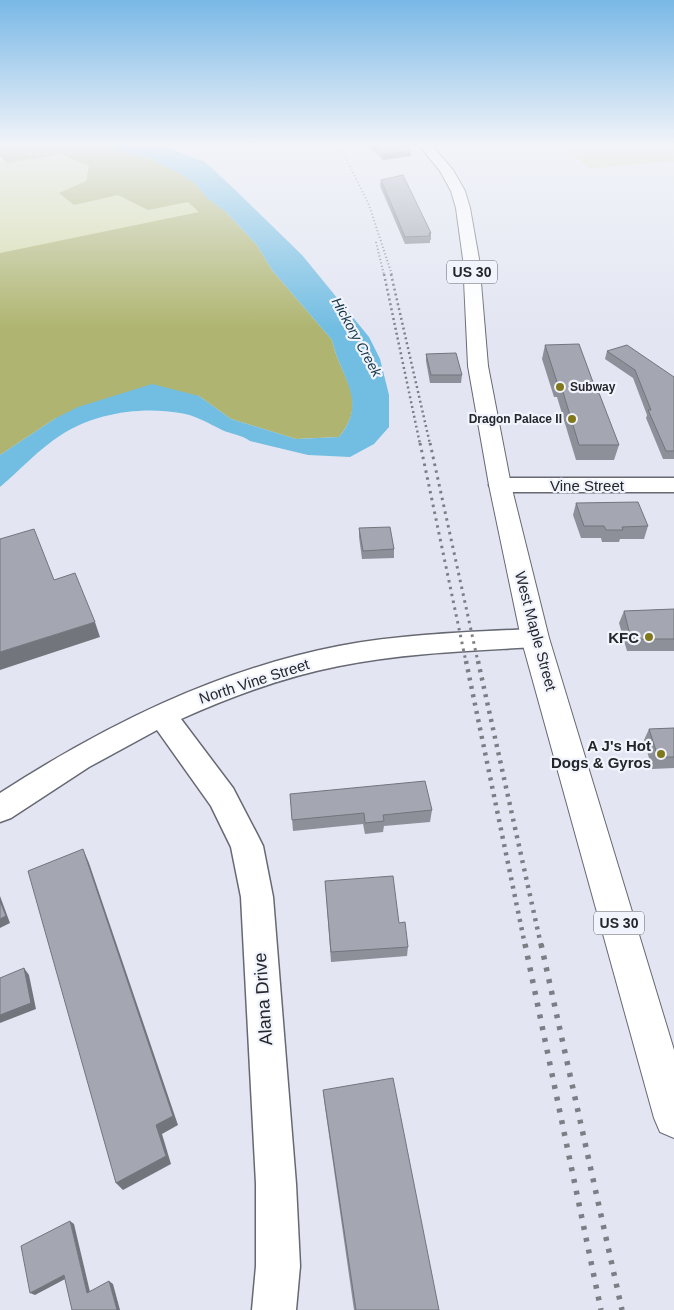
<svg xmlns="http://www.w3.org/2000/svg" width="674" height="1310" font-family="Arial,sans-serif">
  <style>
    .green { fill: #d6dca7 }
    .forest { fill: #afb570 }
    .water { fill: #72bde2 }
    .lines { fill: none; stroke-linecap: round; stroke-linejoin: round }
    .minor-casing { stroke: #666973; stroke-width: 3 }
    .major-casing { stroke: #666973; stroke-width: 2 }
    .minor { fill: #fff; fill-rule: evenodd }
    .major { fill: #fff; fill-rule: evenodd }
    .rail-far4 { stroke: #7c7e86; stroke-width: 2; stroke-dasharray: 1 2.5; stroke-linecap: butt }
    .rail-far3 { stroke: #7c7e86; stroke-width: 2.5; stroke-dasharray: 2 3; stroke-linecap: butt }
    .rail-far2 { stroke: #7c7e86; stroke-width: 3; stroke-dasharray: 2.5 4.5; stroke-linecap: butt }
    .rail-far1 { stroke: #7c7e86; stroke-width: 4.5; stroke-dasharray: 3 5.5; stroke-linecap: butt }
    .rail { stroke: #7c7e86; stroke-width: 5.5; stroke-dasharray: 4 8; stroke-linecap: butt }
    .wall { fill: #8d9099 }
    .shaded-wall { fill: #73757d }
    .building { fill: #a4a7b2; stroke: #73757d }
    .poi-dot { fill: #81771b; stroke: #f1f4fd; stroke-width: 2 }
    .labels { text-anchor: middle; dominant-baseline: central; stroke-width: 4.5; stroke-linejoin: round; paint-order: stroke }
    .far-poi-label { font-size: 12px; font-weight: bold; fill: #24262a; stroke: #f1f4fd; text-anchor: start }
    .shield { fill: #f1f4fd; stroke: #626469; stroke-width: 1 }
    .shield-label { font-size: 14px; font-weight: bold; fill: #24262a }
    .far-water-label { font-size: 14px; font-style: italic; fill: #123444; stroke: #f1f4fd }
    .street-label { font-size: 15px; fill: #24262a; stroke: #f1f4fd }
    .poi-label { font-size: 15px; font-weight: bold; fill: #24262a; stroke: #f1f4fd; text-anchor: end }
    .near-street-label { font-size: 18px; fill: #24262a; stroke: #f1f4fd }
  </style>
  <rect width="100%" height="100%" fill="#e3e6f2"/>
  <!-- green -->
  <path class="green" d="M97,144H107L149,158L179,173L226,212L0,257V161Z
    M556,144H674V161L591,169Z"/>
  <!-- forest -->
  <path class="forest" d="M0,144H107L115,150L149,158L179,173L196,184L207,198L226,212L257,245L272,270L332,340C340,378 370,399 339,437L296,439L231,419L199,396L56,418L0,455V253L199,212L188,202L148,210L118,195L74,205L59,193L86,181L89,166L61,154L7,163L0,156Z"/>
  <!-- water -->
  <path class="water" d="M107,144H156L205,162L230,185L302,255L369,337L380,359L389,395V427L374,444L350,457L308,455L250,441C242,435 231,434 222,430C208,423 195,415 180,413C142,406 94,413 61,435C39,449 20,470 0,487V455L56,418L78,407L152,384L199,396L231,419L296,439L339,437C369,401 340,377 332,340L272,270L257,245L226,212L207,198L196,184L179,173L149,158L115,150Z"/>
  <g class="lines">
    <defs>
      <path id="minor" d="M500,478H674V492H500L492,490L489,485L492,480Z
        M535,629L544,631L548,638L544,645L535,647C470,651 403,653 339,666C283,677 232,696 181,719L233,788L258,836L263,846L273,897L296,1184L300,1266L296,1310H252L256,1266V1184L241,897L231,847L211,806L157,730L89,767L11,818L0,822V793C104,726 216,670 339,646C403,634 470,632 535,629Z"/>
      <path id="major" d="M418,144H431L453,170L465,191L470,208L479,259L488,366L511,485L549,638L674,1050V1138L660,1132L654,1118L521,638L489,485L468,366L463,259L456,208L451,191L440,171Z"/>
    </defs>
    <!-- minor casing -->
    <use href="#minor" class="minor-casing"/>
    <!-- major casing -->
    <use href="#major" class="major-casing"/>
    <!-- minor -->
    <use href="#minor" class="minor"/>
    <!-- major -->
    <use href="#major" class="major"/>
    <!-- rail-far4 -->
    <path class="rail-far4" d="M339,144L369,205L392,275
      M376,242L384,275"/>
    <!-- rail-far3 -->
    <path class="rail-far3" d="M384,274L420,444
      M391,274L430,444"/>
    <!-- rail-far2 -->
    <path class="rail-far2" d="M420,443L466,662
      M430,443L478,662"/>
    <!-- rail-far1 -->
    <path class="rail-far1" d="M466,661L525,945
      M478,661L541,945"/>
    <!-- rail -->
    <path class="rail" d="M525,944L601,1310
      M541,944L622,1310"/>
  </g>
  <!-- wall -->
  <path class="wall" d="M365,144H404L411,151V156L383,160Z
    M381,180L431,233V240H430V243L405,244L380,186Z
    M545,345L597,393L619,445L614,460H576L557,397H554L542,359Z
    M607,351L674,377V459H663L646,418L647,415L633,378L605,359Z
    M426,354L462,375L461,383H430L426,361Z
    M576,503L648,526L644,539H620L619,542H602L601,538H581L573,515Z
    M359,528L394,549V558L362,559L359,537Z
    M674,609V651H627L619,623L624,611Z
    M674,728V768L652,769L644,740L649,729Z
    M290,794L432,810L430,822L384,826L383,832L365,834L363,824L293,831Z
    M325,881L399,923L408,947L407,956L331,962Z
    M323,1090L439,1310H354L324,1100Z"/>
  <!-- shaded-wall -->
  <path class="shaded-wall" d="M411,151V156L383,160V154Z
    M95,622L100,637L0,670V652Z
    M83,849L89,863L178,1125L162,1134L171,1164L123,1190L116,1183L156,1125Z
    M0,896L10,923L0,928Z
    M24,968L29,975L36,1009L0,1023V1015Z
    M70,1221L74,1224L91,1296L87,1293Z
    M64,1275L69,1277L35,1295L30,1293Z
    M109,1281L113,1284L120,1310H117Z"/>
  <!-- building -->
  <path class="building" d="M372,144H404L411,151L383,154Z
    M403,175L431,233H429L430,236L405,237L381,180Z
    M579,344L597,393H599L619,445H579L560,382H557L545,345Z
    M627,345L674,377V451H666L648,410H651L635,370L607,351Z
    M456,353L462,375H431L426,354Z
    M638,502L648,526L622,527L623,530H606L604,526H584L576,503Z
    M390,527L394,549L363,551L359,528Z
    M34,529L54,580L75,573L95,622L0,652V539Z
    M674,609V639H631L624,611Z
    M674,728V757H658L649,729Z
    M425,781L432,810L383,815L384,821L365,823L364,813L292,820L290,794Z
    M83,849L173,1116L156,1125L166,1156L116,1183L28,871Z
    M393,876L399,923L405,922L408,947L331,952L325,881Z
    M0,901L6,916L0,919Z
    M24,968L31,1003L0,1015V978Z
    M393,1078L439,1310H356L323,1090Z
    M70,1221L87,1293L109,1281L117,1310H72L64,1275L30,1293L21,1246Z"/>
  <!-- sky -->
  <linearGradient id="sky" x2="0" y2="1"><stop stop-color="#79b8e6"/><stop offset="0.44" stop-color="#f2f4f9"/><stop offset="1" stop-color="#f2f4f9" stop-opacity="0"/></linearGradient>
  <rect width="674" height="328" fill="url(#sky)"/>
  <!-- markers -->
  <g class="poi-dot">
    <circle cx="560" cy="387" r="5"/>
    <circle cx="572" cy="419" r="5"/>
    <circle cx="649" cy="637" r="5"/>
    <circle cx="661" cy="754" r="5"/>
  </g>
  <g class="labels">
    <!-- far-poi labels -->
    <g class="far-poi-label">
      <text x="570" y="387">Subway</text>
      <text x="562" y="419" text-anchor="end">Dragon Palace II</text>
    </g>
    <!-- shield labels -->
    <g class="shield">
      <rect x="447" y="260.5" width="50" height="23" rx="4"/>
      <rect x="594" y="911.5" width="50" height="23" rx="4"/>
    </g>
    <g class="shield-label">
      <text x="472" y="272">US 30</text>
      <text x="619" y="923">US 30</text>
    </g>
    <!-- far-water labels -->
    <g class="far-water-label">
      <text transform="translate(357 337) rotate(61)">Hickory Creek</text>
    </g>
    <!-- street labels -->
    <g class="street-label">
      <text x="587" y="485">Vine Street</text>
      <text transform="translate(536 631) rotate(75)">West Maple Street</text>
      <text transform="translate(254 681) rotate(-18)">North Vine Street</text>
    </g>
    <!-- poi labels -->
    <g class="poi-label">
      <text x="639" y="637">KFC</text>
      <text x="651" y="745">A J's Hot<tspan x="651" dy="17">Dogs &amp; Gyros</tspan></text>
    </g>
    <!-- near-street labels -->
    <g class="near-street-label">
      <text transform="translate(263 999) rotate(-94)">Alana Drive</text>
    </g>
  </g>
</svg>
